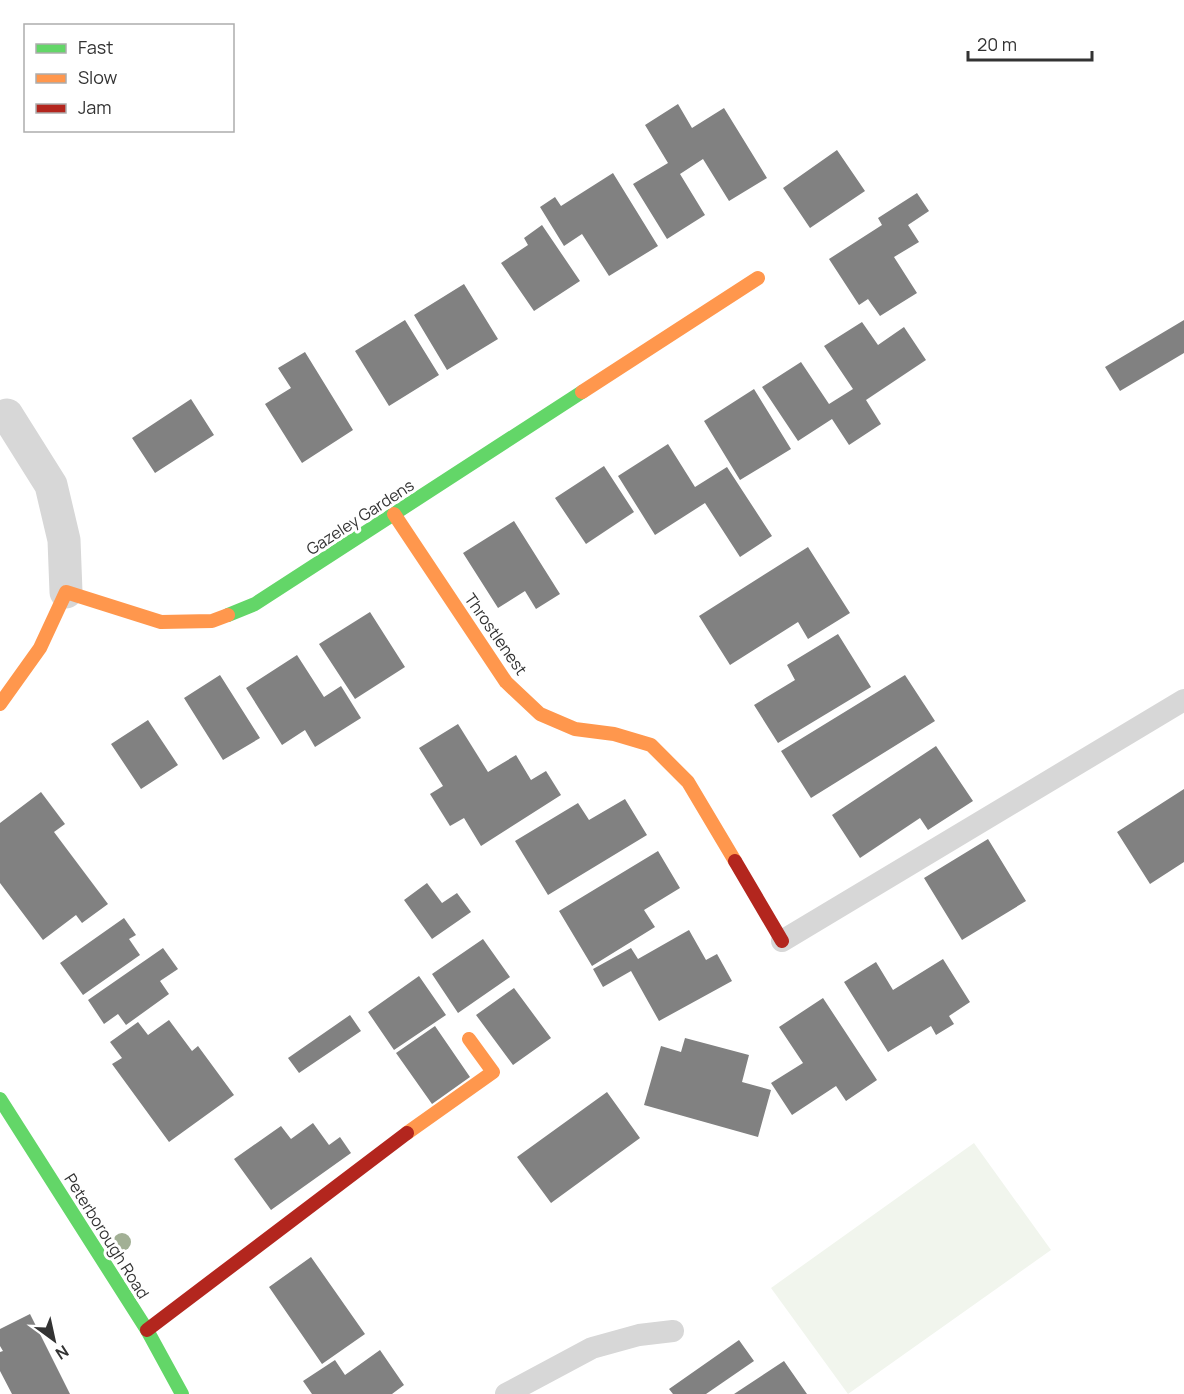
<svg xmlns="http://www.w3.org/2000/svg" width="1184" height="1394" font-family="Manrope,sans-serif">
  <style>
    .green { fill: #f1f5ed }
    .building { fill: #818181 }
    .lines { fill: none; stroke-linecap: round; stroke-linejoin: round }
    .lane { stroke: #d7d7d7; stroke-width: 22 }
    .street { stroke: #d7d7d7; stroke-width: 33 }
    .fast { stroke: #63d668; stroke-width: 14 }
    .slow { stroke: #ff974d; stroke-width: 14 }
    .jam { stroke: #b3261e; stroke-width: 14 }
    .tree { fill: #a2b095 }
    .labels { text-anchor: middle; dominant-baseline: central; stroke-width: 6; stroke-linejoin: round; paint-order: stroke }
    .street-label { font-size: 16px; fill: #333; stroke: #fff }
  </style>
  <rect width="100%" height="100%" fill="#fff"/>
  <!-- green -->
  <path class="green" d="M974,1143L1051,1250L848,1394L771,1288Z"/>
  <!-- building -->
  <path class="building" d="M678,104L692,128L724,108L767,178L729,201L703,159L680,174L705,215L667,239L633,184L668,163L645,125Z
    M837,150L865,191L810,228L783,188Z
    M613,173L658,246L609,276L582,234L564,246L540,207L555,197L561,206Z
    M917,193L929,211L908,225L919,242L894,257L917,293L880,316L868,299L859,305L829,259L882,225L878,218Z
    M542,225L580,281L534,311L501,263L528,245L524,238Z
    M464,284L498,339L447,370L414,315Z
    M405,320L439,375L389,406L355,351Z
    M1184,320V353L1120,391L1105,367Z
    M862,322L878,345L904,327L926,360L866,400L881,424L849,445L832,419L798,441L762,387L801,362L829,404L853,389L824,346Z
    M305,352L353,430L302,463L265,404L291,388L278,368Z
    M754,389L791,449L740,480L704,421Z
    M191,399L214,435L155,473L132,438Z
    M668,444L695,487L727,467L772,536L740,557L705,503L655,535L618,476Z
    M604,466L634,512L586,544L555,498Z
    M514,521L560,594L536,609L525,591L498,608L463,553Z
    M808,547L850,613L808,639L798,622L730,665L699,616Z
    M370,612L405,667L355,699L319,644Z
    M838,634L871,687L778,743L754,705L795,680L787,665Z
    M297,655L324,697L341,686L361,718L315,747L305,730L282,745L246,688Z
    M220,675L260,738L223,760L184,698Z
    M905,675L935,721L811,798L781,751Z
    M148,720L178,765L141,789L111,744Z
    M458,724L488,772L516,755L531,780L546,771L561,795L481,846L464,818L450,826L430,794L443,786L419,748Z
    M936,746L973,801L928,830L920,818L860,858L832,815Z
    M1184,789V862L1150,884L1117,832Z
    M41,792L65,824L54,832L108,904L82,923L76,915L43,940L0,883V823Z
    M625,799L647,835L548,895L515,841L578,803L589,820Z
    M988,839L1026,901L962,940L924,878Z
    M658,851L680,888L644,910L655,927L592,966L559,911Z
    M427,883L442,903L457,893L471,912L432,939L404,900Z
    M124,918L136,935L129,939L140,955L83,995L60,963Z
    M689,930L706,960L717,954L732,981L659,1021L631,971L603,987L593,969L631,948L638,959Z
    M483,939L510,977L458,1013L432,974Z
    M163,948L178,969L160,981L169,994L126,1025L118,1014L104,1024L88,1000Z
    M943,959L970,1002L949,1016L954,1024L936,1035L931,1026L888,1052L844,982L876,962L893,990Z
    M419,976L446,1015L394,1050L368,1012Z
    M514,988L551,1038L513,1065L476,1015Z
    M823,998L877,1080L846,1101L836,1086L792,1115L771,1083L803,1063L779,1027Z
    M350,1015L361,1031L299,1073L288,1058Z
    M169,1020L192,1051L198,1046L234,1095L169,1142L112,1064L122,1058L110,1042L138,1022L148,1035Z
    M435,1026L470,1077L432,1104L396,1053Z
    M685,1038L749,1055L742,1082L771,1090L758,1137L644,1105L661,1046L681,1052Z
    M607,1092L640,1138L551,1203L517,1157Z
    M313,1123L329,1145L340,1137L351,1153L271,1210L234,1159L281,1126L291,1139Z
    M311,1257L365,1334L322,1364L269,1287Z
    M30,1314L70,1394H12L0,1371V1352L3,1351L0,1346V1329Z
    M739,1340L754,1361L706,1394H673L669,1389Z
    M380,1350L404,1385L392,1394H312L303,1381L335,1360L345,1375Z
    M784,1361L807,1394H734Z"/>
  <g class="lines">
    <!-- lane -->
    <path class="lane" d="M782,941L1184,700
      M506,1394L592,1348L639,1335L673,1331"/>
    <!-- street -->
    <path class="street" d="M7,415L51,485L64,540L66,592"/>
    <!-- fast -->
    <path class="fast" d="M228,615L255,604L582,392
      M0,1099L147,1330L182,1394"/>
    <!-- slow -->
    <path class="slow" d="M582,392L758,278
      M394,514L506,682L540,714L575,729L614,734L651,745L688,782L735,861
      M0,704L40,648L66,592L161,622L212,621L228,615
      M407,1133L493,1072L469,1039"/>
    <!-- jam -->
    <path class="jam" d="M735,861L782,941
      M147,1330L407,1133"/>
  </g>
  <!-- trees -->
  <circle class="tree" cx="122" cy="1242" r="9"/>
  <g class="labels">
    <!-- street labels -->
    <g class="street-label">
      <text transform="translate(360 517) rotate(-33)">Gazeley Gardens</text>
      <text transform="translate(496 634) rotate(55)">Throstlenest</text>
      <text transform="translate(107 1236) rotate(58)">Peterborough Road</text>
    </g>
  </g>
  <!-- legend -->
  <rect x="24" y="24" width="210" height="108" fill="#ffffff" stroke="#adadad" stroke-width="1.5"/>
  <rect x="36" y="44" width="30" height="9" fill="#63d668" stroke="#adadad" stroke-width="1.5"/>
  <text x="78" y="54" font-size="18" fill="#333333">Fast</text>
  <rect x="36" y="74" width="30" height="9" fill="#ff974d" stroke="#adadad" stroke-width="1.5"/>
  <text x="78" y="84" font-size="18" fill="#333333">Slow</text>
  <rect x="36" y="104" width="30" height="9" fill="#b3261e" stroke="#adadad" stroke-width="1.5"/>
  <text x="78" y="114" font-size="18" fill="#333333">Jam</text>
  <!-- north arrow -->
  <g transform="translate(54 1340) rotate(147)" stroke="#ffffff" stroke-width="4.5" paint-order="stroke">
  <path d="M0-4.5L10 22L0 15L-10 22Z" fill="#333333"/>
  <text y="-9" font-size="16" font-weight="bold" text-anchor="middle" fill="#333333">N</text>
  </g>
  <!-- scale -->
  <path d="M968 51v9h124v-9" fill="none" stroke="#333333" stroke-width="3"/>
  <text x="977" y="51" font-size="18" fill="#333333" stroke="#ffffff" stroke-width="4.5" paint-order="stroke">20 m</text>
</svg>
